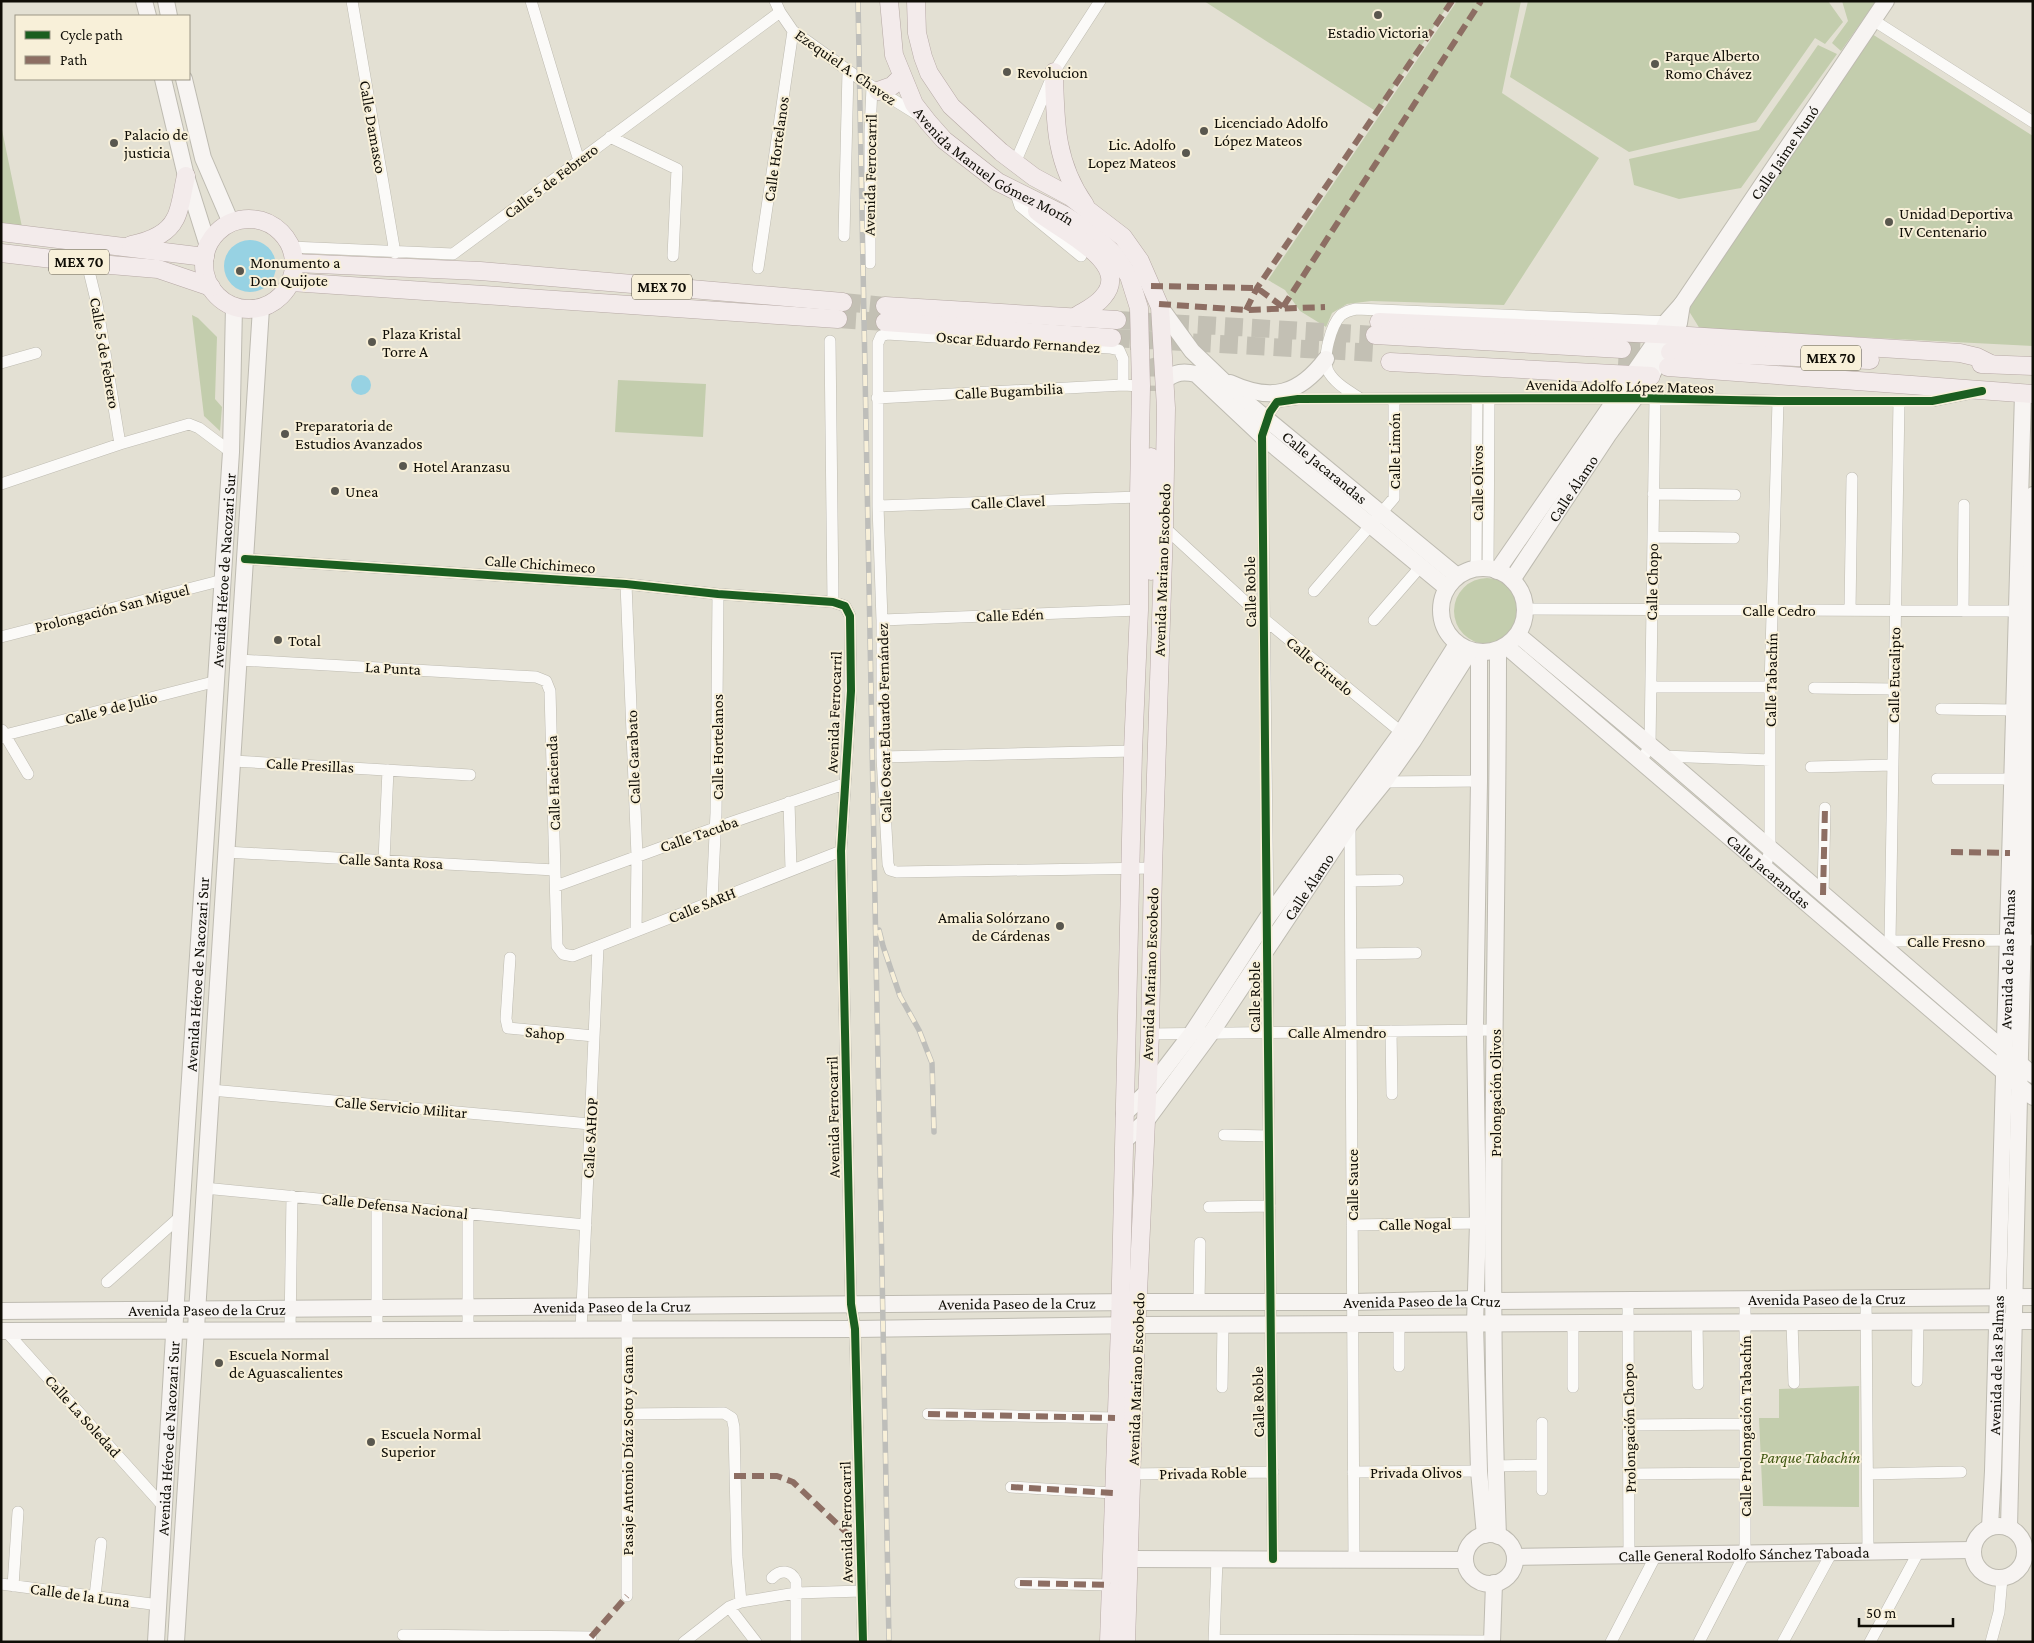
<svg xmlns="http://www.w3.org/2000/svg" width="2034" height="1643" font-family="'Crimson Pro',serif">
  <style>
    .green { fill: #c3cdad }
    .water { fill: #97d2e3 }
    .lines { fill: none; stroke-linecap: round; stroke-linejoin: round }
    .primary-tunnel { stroke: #c3c0b4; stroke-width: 18; stroke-dasharray: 18 9; stroke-linecap: butt }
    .street-casing { stroke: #bebbb1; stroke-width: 12 }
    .secondary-casing { stroke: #bebbb1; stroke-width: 18 }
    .primary-casing { stroke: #b6a9a5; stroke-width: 19 }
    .street { stroke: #fbfaf8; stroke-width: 11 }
    .secondary { stroke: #f7f4f2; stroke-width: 16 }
    .primary { stroke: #f3ebeb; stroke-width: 18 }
    .rail-casing { stroke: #bebeba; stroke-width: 5.5 }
    .rail { stroke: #f8f0d9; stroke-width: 4; stroke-dasharray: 11; stroke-linecap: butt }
    .quiet { stroke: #8d6e63; stroke-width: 6; stroke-dasharray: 12 6; stroke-linecap: butt }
    .cycleway-casing { stroke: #f8f0d9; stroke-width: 11 }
    .cycleway { stroke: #1b5e20; stroke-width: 8 }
    .poi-dot { fill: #59574e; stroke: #f8f0d9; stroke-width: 2 }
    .labels { text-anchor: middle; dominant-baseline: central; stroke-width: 4; stroke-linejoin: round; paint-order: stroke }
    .shield { fill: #f8f0d9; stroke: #555145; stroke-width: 1 }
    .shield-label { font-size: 15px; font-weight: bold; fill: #0f0d06 }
    .poi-label { font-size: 16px; fill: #0f0d06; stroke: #f8f0d9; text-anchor: start }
    .street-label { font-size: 16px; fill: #0f0d06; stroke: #f8f0d9 }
    .park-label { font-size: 16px; font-style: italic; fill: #3f5711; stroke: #f8f0d9 }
  </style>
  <rect width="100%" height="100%" fill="#e3e0d3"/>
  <!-- green -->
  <path class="green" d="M1204,1H1451L1377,112Z
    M1457,1H1521L1502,93L1599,158L1504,305L1371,301L1347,304L1332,313L1326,327L1300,311L1285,290L1268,280Z
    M1528,1H1828L1843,22L1825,44L1815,38L1756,122L1629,152L1510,77Z
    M1842,1H1876L1841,51L1832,43L1848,21Z
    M1872,34L2033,136V346L1700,329L1687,308Z
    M1818,45L1837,54L1741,188L1679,199L1634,185L1629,159L1759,130Z
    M1,125L22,227L1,224Z
    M192,315L198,318L217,337L215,399L222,407L220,431L204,416Z
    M618,380L706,384L703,437L615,432Z
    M1454 611a33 33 0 1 1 66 0a33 33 0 1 1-66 0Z
    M1859,1386V1507L1763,1506L1759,1418H1779V1389Z"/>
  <!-- water -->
  <path class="water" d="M224 266a26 26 0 1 1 52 0a26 26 0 1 1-52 0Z
    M351 385a10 10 0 1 1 20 0a10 10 0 1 1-20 0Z"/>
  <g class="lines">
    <!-- primary-tunnel -->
    <path class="primary-tunnel" d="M843,302L885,306
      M838,319L885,322
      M1117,320L1375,335
      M1112,338L1378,353
      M1132,341C1156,346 1152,372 1152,391
      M1622,349L1662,352
      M1618,365L1652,367"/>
    <defs>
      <path id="street" d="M352,1L395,253
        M531,1L579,161
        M775,1L780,12L793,31L860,79L918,115
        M1873,20L2033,122
        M610,137L677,169L673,256
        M1015,163L1054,72L1100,1
        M1015,191L1020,206L1081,256
        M844,236L848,71
        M291,247L453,254L780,12
        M87,263L97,304L120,444
        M870,263V131L872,87
        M758,268L793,31
        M830,341L833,602
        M1,363L36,353
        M1123,385V359L1119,350L1110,348L887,334L881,336L878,343V506L882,620V757L888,864L890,870L897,872L1153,868
        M877,398L1123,385L1141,386
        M1361,399C1349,391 1335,384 1328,371C1322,358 1331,325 1341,315C1345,312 1351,310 1356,309L1672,322
        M1,484L120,444L189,424L199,428L231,452
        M1653,494L1735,495
        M878,506L1139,497
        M1164,527L1264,619L1407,737
        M1653,537L1734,538
        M245,559L626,584L718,594L833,602L845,606L850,616L851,691L841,851L851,1304L855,1329L863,1642
        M1476,568L1477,399
        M1488,568L1489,399
        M626,584L637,856L636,931
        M1314,591L1394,498V399
        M1525,609L2024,611
        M1850,610L1852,478
        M1963,611L1964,505
        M882,620L1139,610
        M1374,620L1421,566
        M1,637L223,580
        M239,660L536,677L546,681L550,691L557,946L563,954L573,956L841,851
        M1651,687H1770
        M1814,688L1894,689
        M1941,709L2014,710
        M2,730L28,774
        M1,738L5,735L217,681
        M1663,756L1770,760
        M882,757L1133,751
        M233,761L470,775
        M1641,761L1650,746L1655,400
        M1811,767L1893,765
        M1937,779H2012
        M1384,782L1479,781
        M789,802L791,869
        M1350,823L1354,1559
        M226,852L555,870
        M384,860L388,770
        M1765,868L1770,850V687L1778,401
        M1351,881L1398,880
        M556,886L715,828L844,784
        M1823,895L1825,808
        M712,900L716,813L718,594
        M1268,920L1262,436L1270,412L1277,402L1298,399L1635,398L1778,401H1932L1967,394
        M1890,941L2033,940
        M1883,947L1890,941L1899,401
        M1267,948L1273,1559
        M1351,954L1416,953
        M510,958L506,1019L508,1028L594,1036
        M1391,1031L1392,1094
        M1150,1034L1495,1030
        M211,1090L590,1124
        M1224,1135L1269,1136
        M204,1188L586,1225
        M377,1205V1330
        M1209,1207L1270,1206
        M1352,1225L1478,1223
        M107,1282L181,1216
        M1866,1299L1868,1551
        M1628,1300L1629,1556
        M1199,1302L1200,1243
        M627,1306V1596
        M1697,1322L1698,1384
        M1792,1322L1794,1383
        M1399,1324V1366
        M4,1329L164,1507
        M290,1330L292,1196
        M581,1330L598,947
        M468,1331V1213
        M1917,1381L1918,1321
        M1222,1387L1223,1325
        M1573,1387V1324
        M627,1414L724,1413L732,1418L734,1427L737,1557L741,1602
        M928,1414L1115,1418
        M1628,1425L1745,1424
        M1496,1466L1542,1465
        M1353,1472L1479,1471
        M1133,1474L1273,1472
        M1630,1474L1745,1473
        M1868,1474L1961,1472
        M1011,1487L1113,1493
        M1542,1490V1423
        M772,1578C780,1569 791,1570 796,1581V1642
        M1020,1583L1110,1585
        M1,1584L159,1605
        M13,1586L18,1512
        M95,1596L101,1543
        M729,1607L756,1642
        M403,1635L591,1637
        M1214,1640L1492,1641
        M684,1642L729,1607L741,1602L796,1593L862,1591
        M1214,1642L1217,1559
        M1611,1642L1656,1555
        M1699,1642L1745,1553V1300
        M1783,1642L1832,1552
        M1870,1642L1919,1551
        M1991,1642L1999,1612L2002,1578"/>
      <g id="secondary">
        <path d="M144,1L148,16"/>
        <path d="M166,1L169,16"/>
        <path d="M163,79L186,176L208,246"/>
        <path d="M184,79L203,158L231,223"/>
        <path id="s1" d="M1160,307L1192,351L1240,397L1457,576"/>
        <path d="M1165,380C1176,372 1183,371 1196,374L1262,436L1447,588"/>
        <path d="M1230,383C1271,402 1299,395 1326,359"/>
        <circle cx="1483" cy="610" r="42"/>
        <path id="s2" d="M1497,571L1660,335L1667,321L1682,304L1886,1"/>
        <path id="s3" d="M1512,580L1608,435L1651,376L1673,336L1679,323L1682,304"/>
        <path d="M1518,635L1663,756L2033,1075"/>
        <path id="s4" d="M1506,646L2033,1097"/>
        <path d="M1498,650C1498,945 1487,1241 1498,1536"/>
        <path d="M1479,653V781L1475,1030L1478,1223L1475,1324L1479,1471L1485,1535"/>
        <path d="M1124,1114L1146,1093L1192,1033L1268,917L1401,733L1457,644"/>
        <path id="s5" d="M1124,1141L1146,1121L1211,1033L1350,824L1384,782L1413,741L1470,651"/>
        <path id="s6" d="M1,1311L1138,1302H1353L1476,1299L1494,1301L2033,1297"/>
        <path d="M1,1331L855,1329L1138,1325L2033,1321"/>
        <circle cx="1999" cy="1552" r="26"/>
        <path id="s7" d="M1990,1527L1993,1471L2023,393"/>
        <path d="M2009,1528L2033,495"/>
        <circle cx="1490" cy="1559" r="25"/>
        <path id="s8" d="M1515,1557L1972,1550"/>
        <path d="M1130,1559L1465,1560"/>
        <path id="s9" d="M156,1642L181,1216L231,452L234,306"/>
        <path d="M176,1642L261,308"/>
        <path d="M1492,1642L1494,1583"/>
      </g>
      <g id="primary">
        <path id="s10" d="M889,1L894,55L914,104L928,122L944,140L998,182L1064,215L1092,233L1114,254L1129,276L1139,308L1141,386L1139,497V610L1133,751L1120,1325L1109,1642"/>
        <path d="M916,1L917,33L923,57L929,73L951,106L1001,152L1034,177L1071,197L1123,237L1140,261L1160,307L1166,408L1164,527L1153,868L1150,1034L1135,1357L1126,1642"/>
        <path d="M1054,72C1055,121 1055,163 1085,205"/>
        <path d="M878,91L892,86L902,76"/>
        <path d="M1037,211C1057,229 1134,262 1103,297C1096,306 1084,311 1075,317"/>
        <circle cx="249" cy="264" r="45"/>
        <path d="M1,232L205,257"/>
        <path d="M131,245C146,242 167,235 175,219C181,209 183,188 186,176"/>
        <path d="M1,253L87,263L158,269L211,287"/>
        <path d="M294,263L480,271L843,302"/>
        <path d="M291,282L838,319"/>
        <path d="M885,306L1117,320"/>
        <path d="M885,322L1112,338"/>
        <path d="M1379,322L1657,334L1960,353L1977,357L1991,364"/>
        <path d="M1375,335L1622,349"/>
        <path d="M1670,352L1870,360"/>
        <path d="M1390,362L1651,376"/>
        <path d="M1981,364L2033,366"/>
        <path d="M1668,367L2033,394"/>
        <path d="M1151,571V457"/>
      </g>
    </defs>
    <!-- street casing -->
    <use href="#street" class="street-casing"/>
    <!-- secondary casing -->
    <use href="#secondary" class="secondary-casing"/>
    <!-- primary casing -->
    <use href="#primary" class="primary-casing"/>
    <!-- street -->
    <use href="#street" class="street"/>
    <!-- secondary -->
    <use href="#secondary" class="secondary"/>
    <!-- primary -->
    <use href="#primary" class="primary"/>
    <defs>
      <path id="rail" d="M858,1L889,1642
        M879,930L883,946L900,996L919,1030L932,1063L934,1132"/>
    </defs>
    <!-- rail casing -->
    <use href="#rail" class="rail-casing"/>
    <!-- rail -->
    <use href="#rail" class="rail"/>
    <!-- quiet -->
    <path class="quiet" d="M1151,286L1257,288L1283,307
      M1159,304L1246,310L1325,307
      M1283,307L1481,1
      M1246,310L1257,288L1452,1
      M1951,852L2010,853
      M1823,895L1825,808
      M928,1414L1115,1418
      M734,1476H777L793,1482L850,1536H860
      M1011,1487L1113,1493
      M1020,1583L1110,1585
      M591,1637L627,1596"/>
    <defs>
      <path id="cycleway" d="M245,559L626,584L718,594L833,602L845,606L850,616L851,691L841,851L851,1304L855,1329L863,1642
        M1273,1559L1262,436L1270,412L1277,402L1298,399L1635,398L1778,401H1932L1982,391"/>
    </defs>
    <!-- cycleway casing -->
    <use href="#cycleway" class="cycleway-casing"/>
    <!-- cycleway -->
    <use href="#cycleway" class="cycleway"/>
  </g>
  <!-- markers -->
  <g class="poi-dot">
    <circle cx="1378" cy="15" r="5"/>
    <circle cx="1655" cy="64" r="5"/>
    <circle cx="1007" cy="72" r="5"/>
    <circle cx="1204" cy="131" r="5"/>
    <circle cx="114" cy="143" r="5"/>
    <circle cx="1186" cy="153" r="5"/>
    <circle cx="1889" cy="222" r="5"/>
    <circle cx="240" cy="271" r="5"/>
    <circle cx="372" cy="342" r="5"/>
    <circle cx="285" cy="434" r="5"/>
    <circle cx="403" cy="466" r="5"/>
    <circle cx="335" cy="491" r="5"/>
    <circle cx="278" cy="640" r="5"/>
    <circle cx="1060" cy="926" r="5"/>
    <circle cx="219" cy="1363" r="5"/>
    <circle cx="371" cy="1442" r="5"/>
  </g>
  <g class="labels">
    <!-- shield labels -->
    <g class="shield">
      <rect x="49" y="249.5" width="60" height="25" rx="4"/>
      <rect x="632" y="274.5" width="60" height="25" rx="4"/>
      <rect x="1801" y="345.5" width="60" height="25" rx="4"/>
    </g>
    <g class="shield-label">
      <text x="79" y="262">MEX 70</text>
      <text x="662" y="287">MEX 70</text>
      <text x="1831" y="358">MEX 70</text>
    </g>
    <!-- poi labels -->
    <g class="poi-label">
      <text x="1378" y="32" text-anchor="middle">Estadio Victoria</text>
      <text x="1665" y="55">Parque Alberto<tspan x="1665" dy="18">Romo Chávez</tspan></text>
      <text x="1017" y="72">Revolucion</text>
      <text x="1214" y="122">Licenciado Adolfo<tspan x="1214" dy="18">López Mateos</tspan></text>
      <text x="124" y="134">Palacio de<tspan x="124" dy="18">justicia</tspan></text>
      <text x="1176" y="144" text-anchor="end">Lic. Adolfo<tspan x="1176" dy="18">Lopez Mateos</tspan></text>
      <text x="1899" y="213">Unidad Deportiva<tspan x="1899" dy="18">IV Centenario</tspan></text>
      <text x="250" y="262">Monumento a<tspan x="250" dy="18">Don Quijote</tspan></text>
      <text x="382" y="333">Plaza Kristal<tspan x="382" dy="18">Torre A</tspan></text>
      <text x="295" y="425">Preparatoria de<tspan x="295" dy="18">Estudios Avanzados</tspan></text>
      <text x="413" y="466">Hotel Aranzasu</text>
      <text x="345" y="491">Unea</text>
      <text x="288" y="640">Total</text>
      <text x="1050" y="917" text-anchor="end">Amalia Solórzano<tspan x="1050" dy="18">de Cárdenas</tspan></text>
      <text x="229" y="1354">Escuela Normal<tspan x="229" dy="18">de Aguascalientes</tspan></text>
      <text x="381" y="1433">Escuela Normal<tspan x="381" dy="18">Superior</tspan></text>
    </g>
    <!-- street labels -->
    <g class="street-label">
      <text transform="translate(846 67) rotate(35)">Ezequiel A. Chavez</text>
      <text transform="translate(373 127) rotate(80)">Calle Damasco</text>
      <text transform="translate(776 149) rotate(-82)">Calle Hortelanos</text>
      <text stroke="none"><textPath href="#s2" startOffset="508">Calle Jaime Nunó</textPath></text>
      <text stroke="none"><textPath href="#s10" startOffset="210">Avenida Manuel Gómez Morín</textPath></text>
      <text transform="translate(870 175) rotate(-89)">Avenida Ferrocarril</text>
      <text transform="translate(551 181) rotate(-37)">Calle 5 de Febrero</text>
      <text transform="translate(1018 342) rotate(4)">Oscar Eduardo Fernandez</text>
      <text transform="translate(105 353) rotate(80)">Calle 5 de Febrero</text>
      <text transform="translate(1620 386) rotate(1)">Avenida Adolfo López Mateos</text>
      <text transform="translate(1009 391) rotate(-3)">Calle Bugambilia</text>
      <text transform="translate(1394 451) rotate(-90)">Calle Limón</text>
      <text stroke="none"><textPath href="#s1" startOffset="231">Calle Jacarandas</textPath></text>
      <text transform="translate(1477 483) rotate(-90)">Calle Olivos</text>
      <text stroke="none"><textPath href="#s3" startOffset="110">Calle Álamo</textPath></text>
      <text transform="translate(1008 502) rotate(-2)">Calle Clavel</text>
      <text transform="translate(540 564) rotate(4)">Calle Chichimeco</text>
      <text stroke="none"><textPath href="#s9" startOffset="1074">Avenida Héroe de Nacozari Sur</textPath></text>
      <text transform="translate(1162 570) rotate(-88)">Avenida Mariano Escobedo</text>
      <text transform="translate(1652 582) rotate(-89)">Calle Chopo</text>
      <text transform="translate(1250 592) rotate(-91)">Calle Roble</text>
      <text transform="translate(112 608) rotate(-14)">Prolongación San Miguel</text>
      <text x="1779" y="610">Calle Cedro</text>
      <text transform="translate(1010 615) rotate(-2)">Calle Edén</text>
      <text transform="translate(1320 666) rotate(40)">Calle Ciruelo</text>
      <text transform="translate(393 668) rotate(3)">La Punta</text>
      <text transform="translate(1894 675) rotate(-89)">Calle Eucalipto</text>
      <text transform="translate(1771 680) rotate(-89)">Calle Tabachín</text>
      <text transform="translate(111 708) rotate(-14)">Calle 9 de Julio</text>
      <text transform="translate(834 712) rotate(-88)">Avenida Ferrocarril</text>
      <text transform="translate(884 723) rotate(-91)">Calle Oscar Eduardo Fernández</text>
      <text transform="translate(717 747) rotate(-90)">Calle Hortelanos</text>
      <text transform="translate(633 757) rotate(-92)">Calle Garabato</text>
      <text transform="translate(310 765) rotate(3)">Calle Presillas</text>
      <text transform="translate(553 783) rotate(-92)">Calle Hacienda</text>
      <text transform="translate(699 834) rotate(-19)">Calle Tacuba</text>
      <text transform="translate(391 861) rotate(3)">Calle Santa Rosa</text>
      <text stroke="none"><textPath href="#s4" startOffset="346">Calle Jacarandas</textPath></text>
      <text stroke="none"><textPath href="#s5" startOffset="315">Calle Álamo</textPath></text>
      <text transform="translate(702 905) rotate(-22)">Calle SARH</text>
      <text x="1946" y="941">Calle Fresno</text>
      <text stroke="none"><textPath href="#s7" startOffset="568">Avenida de las Palmas</textPath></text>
      <text stroke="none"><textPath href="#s9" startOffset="669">Avenida Héroe de Nacozari Sur</textPath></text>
      <text transform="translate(1150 974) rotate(-88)">Avenida Mariano Escobedo</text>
      <text transform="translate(1254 997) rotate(-90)">Calle Roble</text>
      <text x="1337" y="1032">Calle Almendro</text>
      <text transform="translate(545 1033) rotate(5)">Sahop</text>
      <text transform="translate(1495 1093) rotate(-90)">Prolongación Olivos</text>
      <text transform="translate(401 1107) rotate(5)">Calle Servicio Militar</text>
      <text transform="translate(833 1117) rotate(-91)">Avenida Ferrocarril</text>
      <text transform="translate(590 1138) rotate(-87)">Calle SAHOP</text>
      <text transform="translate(1352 1185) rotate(-90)">Calle Sauce</text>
      <text transform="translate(395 1206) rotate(6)">Calle Defensa Nacional</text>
      <text transform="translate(1415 1224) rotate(-1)">Calle Nogal</text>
      <text stroke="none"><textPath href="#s6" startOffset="1826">Avenida Paseo de la Cruz</textPath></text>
      <text stroke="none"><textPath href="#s6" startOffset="1421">Avenida Paseo de la Cruz</textPath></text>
      <text stroke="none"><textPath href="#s6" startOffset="1016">Avenida Paseo de la Cruz</textPath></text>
      <text stroke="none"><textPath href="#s6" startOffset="611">Avenida Paseo de la Cruz</textPath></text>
      <text stroke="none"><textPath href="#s6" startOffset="206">Avenida Paseo de la Cruz</textPath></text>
      <text stroke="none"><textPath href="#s7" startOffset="162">Avenida de las Palmas</textPath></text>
      <text transform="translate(1136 1379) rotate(-88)">Avenida Mariano Escobedo</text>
      <text transform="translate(1258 1402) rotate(-91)">Calle Roble</text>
      <text transform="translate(83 1416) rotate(48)">Calle La Soledad</text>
      <text transform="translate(1745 1426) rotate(-90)">Calle Prolongación Tabachín</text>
      <text transform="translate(1629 1428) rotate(-91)">Prolongación Chopo</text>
      <text stroke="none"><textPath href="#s9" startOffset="204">Avenida Héroe de Nacozari Sur</textPath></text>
      <text transform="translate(627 1451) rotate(-90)">Pasaje Antonio Díaz Soto y Gama</text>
      <text x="1416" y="1472">Privada Olivos</text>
      <text transform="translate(1203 1473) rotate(-1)">Privada Roble</text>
      <text transform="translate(846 1522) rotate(-91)">Avenida Ferrocarril</text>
      <text stroke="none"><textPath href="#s8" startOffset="229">Calle General Rodolfo Sánchez Taboada</textPath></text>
      <text transform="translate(80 1595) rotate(8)">Calle de la Luna</text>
    </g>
    <!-- park labels -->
    <g class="park-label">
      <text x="1810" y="1457">Parque Tabachín</text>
    </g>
  </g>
  <!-- border -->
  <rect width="2034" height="1643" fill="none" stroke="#0f0d06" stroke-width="5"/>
  <!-- legend -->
  <rect x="15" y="15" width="175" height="65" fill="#f8f0d9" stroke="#9b9585"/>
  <rect x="25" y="31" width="25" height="8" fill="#1b5e20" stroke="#9b9585"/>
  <text x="60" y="40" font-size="15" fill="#0f0d06">Cycle path</text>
  <rect x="25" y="56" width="25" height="8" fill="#8d6e63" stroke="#9b9585"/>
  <text x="60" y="65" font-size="15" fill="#0f0d06">Path</text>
  <!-- scale -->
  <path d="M1859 1618v8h94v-8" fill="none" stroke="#0f0d06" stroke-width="2.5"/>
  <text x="1866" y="1618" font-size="15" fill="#0f0d06" stroke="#f8f0d9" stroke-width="4" paint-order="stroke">50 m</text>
</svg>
